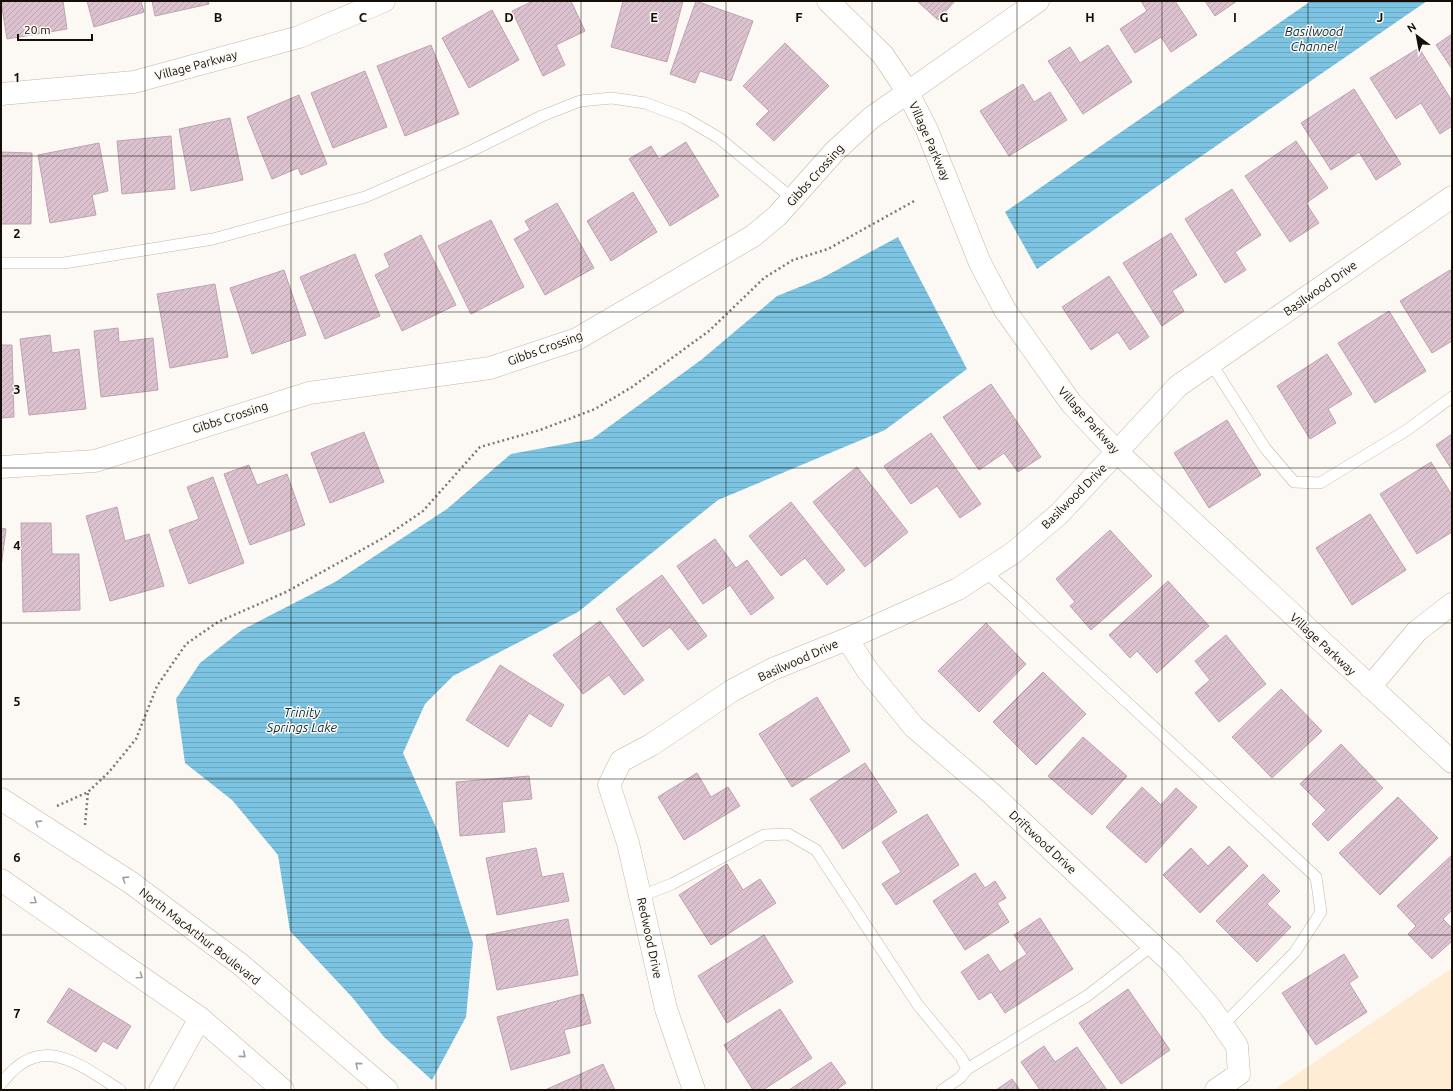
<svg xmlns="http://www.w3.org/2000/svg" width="1453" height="1091" font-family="Ubuntu,sans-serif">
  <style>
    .built { fill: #feecd4 }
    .water { fill: url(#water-rules) }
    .building { fill: url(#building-hatch); stroke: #bda3b1 }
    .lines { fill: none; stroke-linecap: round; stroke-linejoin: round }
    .service-casing { stroke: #c7b6a0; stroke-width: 12 }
    .minor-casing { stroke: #c7b6a0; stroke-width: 23 }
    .secondary-casing { stroke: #c7b6a0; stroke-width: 23 }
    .path { stroke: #7d7972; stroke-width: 2.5; stroke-dasharray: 2 3; stroke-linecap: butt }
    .service { stroke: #fff; stroke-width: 11 }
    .minor { stroke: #fff; stroke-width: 22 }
    .secondary { stroke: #fff; stroke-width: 22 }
    .oneway { stroke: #a19f9b }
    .grid { fill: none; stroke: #140e06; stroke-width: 1; stroke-opacity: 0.55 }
    .labels { text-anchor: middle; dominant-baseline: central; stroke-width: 3; stroke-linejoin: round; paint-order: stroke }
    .street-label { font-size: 12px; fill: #140e06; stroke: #fcf9f4 }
    .water-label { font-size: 13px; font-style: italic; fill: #0a2d3a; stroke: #fcf9f4 }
    .grid-label { font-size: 13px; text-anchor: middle; font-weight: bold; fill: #140e06; stroke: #fcf9f4; stroke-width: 3; stroke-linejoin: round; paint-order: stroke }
  </style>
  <defs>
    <pattern id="water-rules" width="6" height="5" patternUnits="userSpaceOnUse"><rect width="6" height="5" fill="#7cc4e2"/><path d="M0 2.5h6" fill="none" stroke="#6aa7c0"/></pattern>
    <pattern id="building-hatch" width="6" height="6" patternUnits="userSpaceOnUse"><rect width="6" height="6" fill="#dcc1cf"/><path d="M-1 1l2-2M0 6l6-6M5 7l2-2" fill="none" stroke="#bca5b0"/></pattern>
  </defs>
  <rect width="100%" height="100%" fill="#fcf9f4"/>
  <!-- built -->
  <path class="built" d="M1452,968V1090H1274Z"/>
  <!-- water -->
  <path class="water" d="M1311,1H1427L1037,269L1005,212Z
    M898,237L967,369L885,430L718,500L578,612L453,676L425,704L403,753L438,832L473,943L466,1017L432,1080L384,1037L352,997L290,931L278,855L232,800L185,763L176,699L200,663L242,630L335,582L447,509L511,454L592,439L701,360L777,296L822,278Z"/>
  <!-- building -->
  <path class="building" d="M1,1H63L67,29L7,39Z
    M87,1H141L144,12L94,27Z
    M152,1H208L209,4L155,16Z
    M533,1H571L585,31L556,45L565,65L543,76L512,11Z
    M623,1H683L667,62L611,47Z
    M696,1L753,21L731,81L700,71L695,83L670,74Z
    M917,1H955L938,20Z
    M1141,1H1175L1197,35L1171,52L1161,37L1135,53L1120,29L1147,11Z
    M1205,1H1237L1215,16Z
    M492,10L519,60L469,88L442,38Z
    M1452,34V69L1436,45Z
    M785,43L829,86L774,141L756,124L769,111L743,86Z
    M431,45L459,114L405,136L377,66Z
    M1108,45L1132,82L1083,114L1048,61L1070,47L1080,63Z
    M1419,48L1452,101V126L1440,134L1421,103L1396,119L1370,78Z
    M365,71L387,127L333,148L311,93Z
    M1023,84L1034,102L1050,92L1067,120L1009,156L980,111Z
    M1354,89L1401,164L1376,180L1359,152L1331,170L1301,123Z
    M299,95L327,164L301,175L298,168L272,179L247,117Z
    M230,118L243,180L191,191L179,129Z
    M171,136L175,189L122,194L117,141Z
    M1296,141L1328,188L1306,203L1319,223L1290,242L1245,176Z
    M686,142L719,196L670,226L629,159L651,146L659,159Z
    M99,143L108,191L92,195L96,215L50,223L38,155Z
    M1,152L32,153L31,224H1Z
    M1232,189L1261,235L1235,252L1246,270L1225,283L1185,219Z
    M633,192L657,232L611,261L587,221Z
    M557,203L594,268L545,295L514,239L530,230L525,221Z
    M491,220L524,287L471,314L438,246Z
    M1171,233L1197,275L1172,291L1184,311L1162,326L1123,263Z
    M421,235L456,305L402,331L375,275L390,267L384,254Z
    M355,254L380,316L325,339L300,277Z
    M284,270L306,335L252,354L230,288Z
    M1450,270L1452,274V341L1432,353L1400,301Z
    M1109,276L1149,337L1130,350L1118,332L1091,350L1062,307Z
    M215,284L228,357L170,368L157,294Z
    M1389,311L1426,371L1375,403L1338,343Z
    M118,328L119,342L153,338L158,390L101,397L94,331Z
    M50,335L52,353L79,349L86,409L29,415L20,339Z
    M1,345H12L14,417L1,418Z
    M1327,354L1352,394L1328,409L1336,423L1310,439L1277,386Z
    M991,384L1041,457L1018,472L1004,453L979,470L943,417Z
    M1227,420L1261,475L1209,508L1174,453Z
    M364,432L384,482L330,503L311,453Z
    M931,433L981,504L960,518L937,486L911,504L884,466Z
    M1452,434V470L1436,445Z
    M1431,462L1452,495V532L1417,554L1380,494Z
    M249,465L257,485L287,474L305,525L250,545L224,474Z
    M857,467L908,532L865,567L813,502Z
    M213,477L244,563L189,584L169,530L199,519L187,487Z
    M791,502L845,570L827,585L805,558L781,576L749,536Z
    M117,507L125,541L149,534L164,586L110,601L86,516Z
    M1370,514L1406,570L1352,605L1316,548Z
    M21,523H51L52,554H79L80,610L23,612Z
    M1,528L6,529L1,567Z
    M1110,530L1152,576L1091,630L1070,606L1075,602L1056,579Z
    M715,539L736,568L747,560L774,598L751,615L730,585L703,604L677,566Z
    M662,575L707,636L688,650L670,627L643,647L616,609Z
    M1168,581L1209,626L1157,673L1137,651L1130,658L1109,635Z
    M600,621L644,680L624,695L609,675L583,694L553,655Z
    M986,623L1026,664L979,712L938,671Z
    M1226,635L1266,684L1219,722L1195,693L1210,680L1195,661Z
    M500,665L564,705L551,727L529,713L508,747L466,720Z
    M1043,672L1086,714L1036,765L993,722Z
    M1281,689L1322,731L1272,778L1232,737Z
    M817,697L850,751L792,787L759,734Z
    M1083,737L1127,776L1092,815L1048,776Z
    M1341,744L1383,788L1328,841L1312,824L1326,810L1300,784Z
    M865,763L897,812L843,849L810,799Z
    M697,773L711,797L728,787L740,806L684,840L658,797Z
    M529,776L532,799L502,802L505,832L460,836L456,782Z
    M1142,787L1161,805L1176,788L1197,807L1146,863L1106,827Z
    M1398,797L1438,838L1380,895L1339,853Z
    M927,814L959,865L896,905L882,884L901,872L882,842Z
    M1229,846L1248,866L1200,913L1163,875L1191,848L1208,866Z
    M536,848L542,877L563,873L569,901L497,915L486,858Z
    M1452,855V910L1443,919L1452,928V941L1432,959L1408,934L1416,926L1397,906Z
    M727,864L743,890L760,879L776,903L711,945L679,895Z
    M975,873L985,888L995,881L1006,898L997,903L1009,922L965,950L933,901Z
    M1263,874L1280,891L1267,904L1291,927L1257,962L1216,921Z
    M1040,918L1073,969L1005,1013L991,992L979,1000L961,972L988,954L1000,972L1027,954L1014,935Z
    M568,919L578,975L497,990L486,935Z
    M764,935L793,982L727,1023L698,976Z
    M1344,954L1358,977L1349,983L1367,1012L1316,1045L1282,993Z
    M69,988L131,1026L117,1049L103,1041L96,1052L47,1022Z
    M1128,989L1170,1050L1121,1084L1079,1023Z
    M583,994L591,1023L564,1030L570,1053L511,1070L497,1017Z
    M780,1009L812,1058L763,1090H753L724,1045Z
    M1044,1046L1055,1062L1077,1047L1107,1090H1040L1021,1062Z
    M831,1062L846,1083L836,1090H789Z
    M603,1064L615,1090H545Z
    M1012,1079L1020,1090H996Z"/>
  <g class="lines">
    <defs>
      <path id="service" d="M1,263H64L213,239L365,197L469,152L542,116L580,101L612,98L645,103L685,118L719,138L793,199
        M1211,363L1265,448L1294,482L1320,483L1407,430L1452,397
        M985,571L1316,877L1321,912L1295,952L1223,1025
        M641,896L672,884L764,835L788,834L816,850L918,1005L961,1057L967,1069L960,1078L942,1090
        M967,1069L1087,996L1153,945
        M1,1084C40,1031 77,1063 120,1090"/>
      <path id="minor" d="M828,1L883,55L907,91L927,130L980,263L1005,310L1071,403L1117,452L1452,762
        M1,94L134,82L299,37L384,1
        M1,467L95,461L309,393L490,368L577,339L753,236L777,216L834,152L871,118L1038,1
        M847,639L868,671L914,727L992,794L1172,963L1210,1007L1237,1046L1239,1074L1216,1090
        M1370,687L1417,631L1452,604
        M160,1090L200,1018
        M694,1090L666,1009L628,843L609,785L621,761L651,745L733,690L773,669L847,639L958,589L1013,553L1059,514L1178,386L1452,197"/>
      <path id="secondary" d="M1,799L130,882L240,964L387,1090
        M1,880L200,1018L283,1090"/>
    </defs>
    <!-- service casing -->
    <use href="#service" class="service-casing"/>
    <!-- minor casing -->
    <use href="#minor" class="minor-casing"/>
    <!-- secondary casing -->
    <use href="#secondary" class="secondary-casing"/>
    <!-- path -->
    <path class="path" d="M57,806L88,792L109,772L136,739L157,686L186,644L218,622L286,592L385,537L423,511L480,447L540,430L595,409L632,387L709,331L764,278L793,260L828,249L916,200
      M85,825L88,792"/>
    <!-- service -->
    <use href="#service" class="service"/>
    <!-- minor -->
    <use href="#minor" class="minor"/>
    <!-- secondary -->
    <use href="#secondary" class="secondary"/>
  </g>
  <!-- one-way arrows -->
  <defs><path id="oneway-chevron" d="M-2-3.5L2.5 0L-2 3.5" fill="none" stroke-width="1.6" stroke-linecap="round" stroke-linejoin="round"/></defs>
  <g class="oneway">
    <use href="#oneway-chevron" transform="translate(38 823) rotate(-147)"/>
    <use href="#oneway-chevron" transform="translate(125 879) rotate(-147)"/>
    <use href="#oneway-chevron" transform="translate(34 901) rotate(35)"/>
    <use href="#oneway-chevron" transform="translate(140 976) rotate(35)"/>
    <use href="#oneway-chevron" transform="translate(243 1055) rotate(41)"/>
    <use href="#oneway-chevron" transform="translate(358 1065) rotate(-140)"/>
  </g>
  <!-- grid -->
  <path class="grid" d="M145,1V1090M291,1V1090M436,1V1090M581,1V1090M726,1V1090M872,1V1090M1017,1V1090M1162,1V1090M1308,1V1090M1,156H1452M1,312H1452M1,468H1452M1,623H1452M1,779H1452M1,935H1452"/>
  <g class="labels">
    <!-- street labels -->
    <g class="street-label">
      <text transform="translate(196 65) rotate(-15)">Village Parkway</text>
      <text transform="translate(930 141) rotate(66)">Village Parkway</text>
      <text transform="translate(815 175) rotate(-48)">Gibbs Crossing</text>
      <text transform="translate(1320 288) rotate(-35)">Basilwood Drive</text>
      <text transform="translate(545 348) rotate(-20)">Gibbs Crossing</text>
      <text transform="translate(230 417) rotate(-18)">Gibbs Crossing</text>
      <text transform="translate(1089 420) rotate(48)">Village Parkway</text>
      <text transform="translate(1074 496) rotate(-45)">Basilwood Drive</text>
      <text transform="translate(1323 644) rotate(43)">Village Parkway</text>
      <text transform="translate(798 660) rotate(-24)">Basilwood Drive</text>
      <text transform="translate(1043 842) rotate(43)">Driftwood Drive</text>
      <text transform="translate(200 936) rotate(38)">North MacArthur Boulevard</text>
      <text transform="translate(650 938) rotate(78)">Redwood Drive</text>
    </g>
    <!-- water labels -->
    <g class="water-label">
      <text x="1314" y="31">Basilwood<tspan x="1314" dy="15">Channel</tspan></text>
      <text x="302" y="712">Trinity<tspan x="302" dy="15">Springs Lake</tspan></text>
    </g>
  </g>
  <g class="grid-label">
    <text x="218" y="22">B</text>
    <text x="363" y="22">C</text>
    <text x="509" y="22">D</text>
    <text x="654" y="22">E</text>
    <text x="799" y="22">F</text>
    <text x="944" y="22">G</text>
    <text x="1090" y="22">H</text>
    <text x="1235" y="22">I</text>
    <text x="1380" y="22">J</text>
    <text x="17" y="82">1</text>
    <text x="17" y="238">2</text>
    <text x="17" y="394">3</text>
    <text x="17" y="550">4</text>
    <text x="17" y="706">5</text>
    <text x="17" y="862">6</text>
    <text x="17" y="1018">7</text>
  </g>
  <!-- border -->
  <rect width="1453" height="1091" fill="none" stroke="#140e06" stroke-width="4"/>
  <!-- north arrow -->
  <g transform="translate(1417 36) rotate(328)" stroke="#fcf9f4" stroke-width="3" paint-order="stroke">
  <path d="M0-3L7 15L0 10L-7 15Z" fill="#140e06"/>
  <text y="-6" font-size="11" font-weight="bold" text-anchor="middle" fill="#140e06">N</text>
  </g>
  <!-- scale -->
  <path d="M18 34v6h74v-6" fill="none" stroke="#140e06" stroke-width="2"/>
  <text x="24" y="34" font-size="12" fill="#140e06" stroke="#fcf9f4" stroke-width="3" paint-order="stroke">20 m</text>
</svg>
